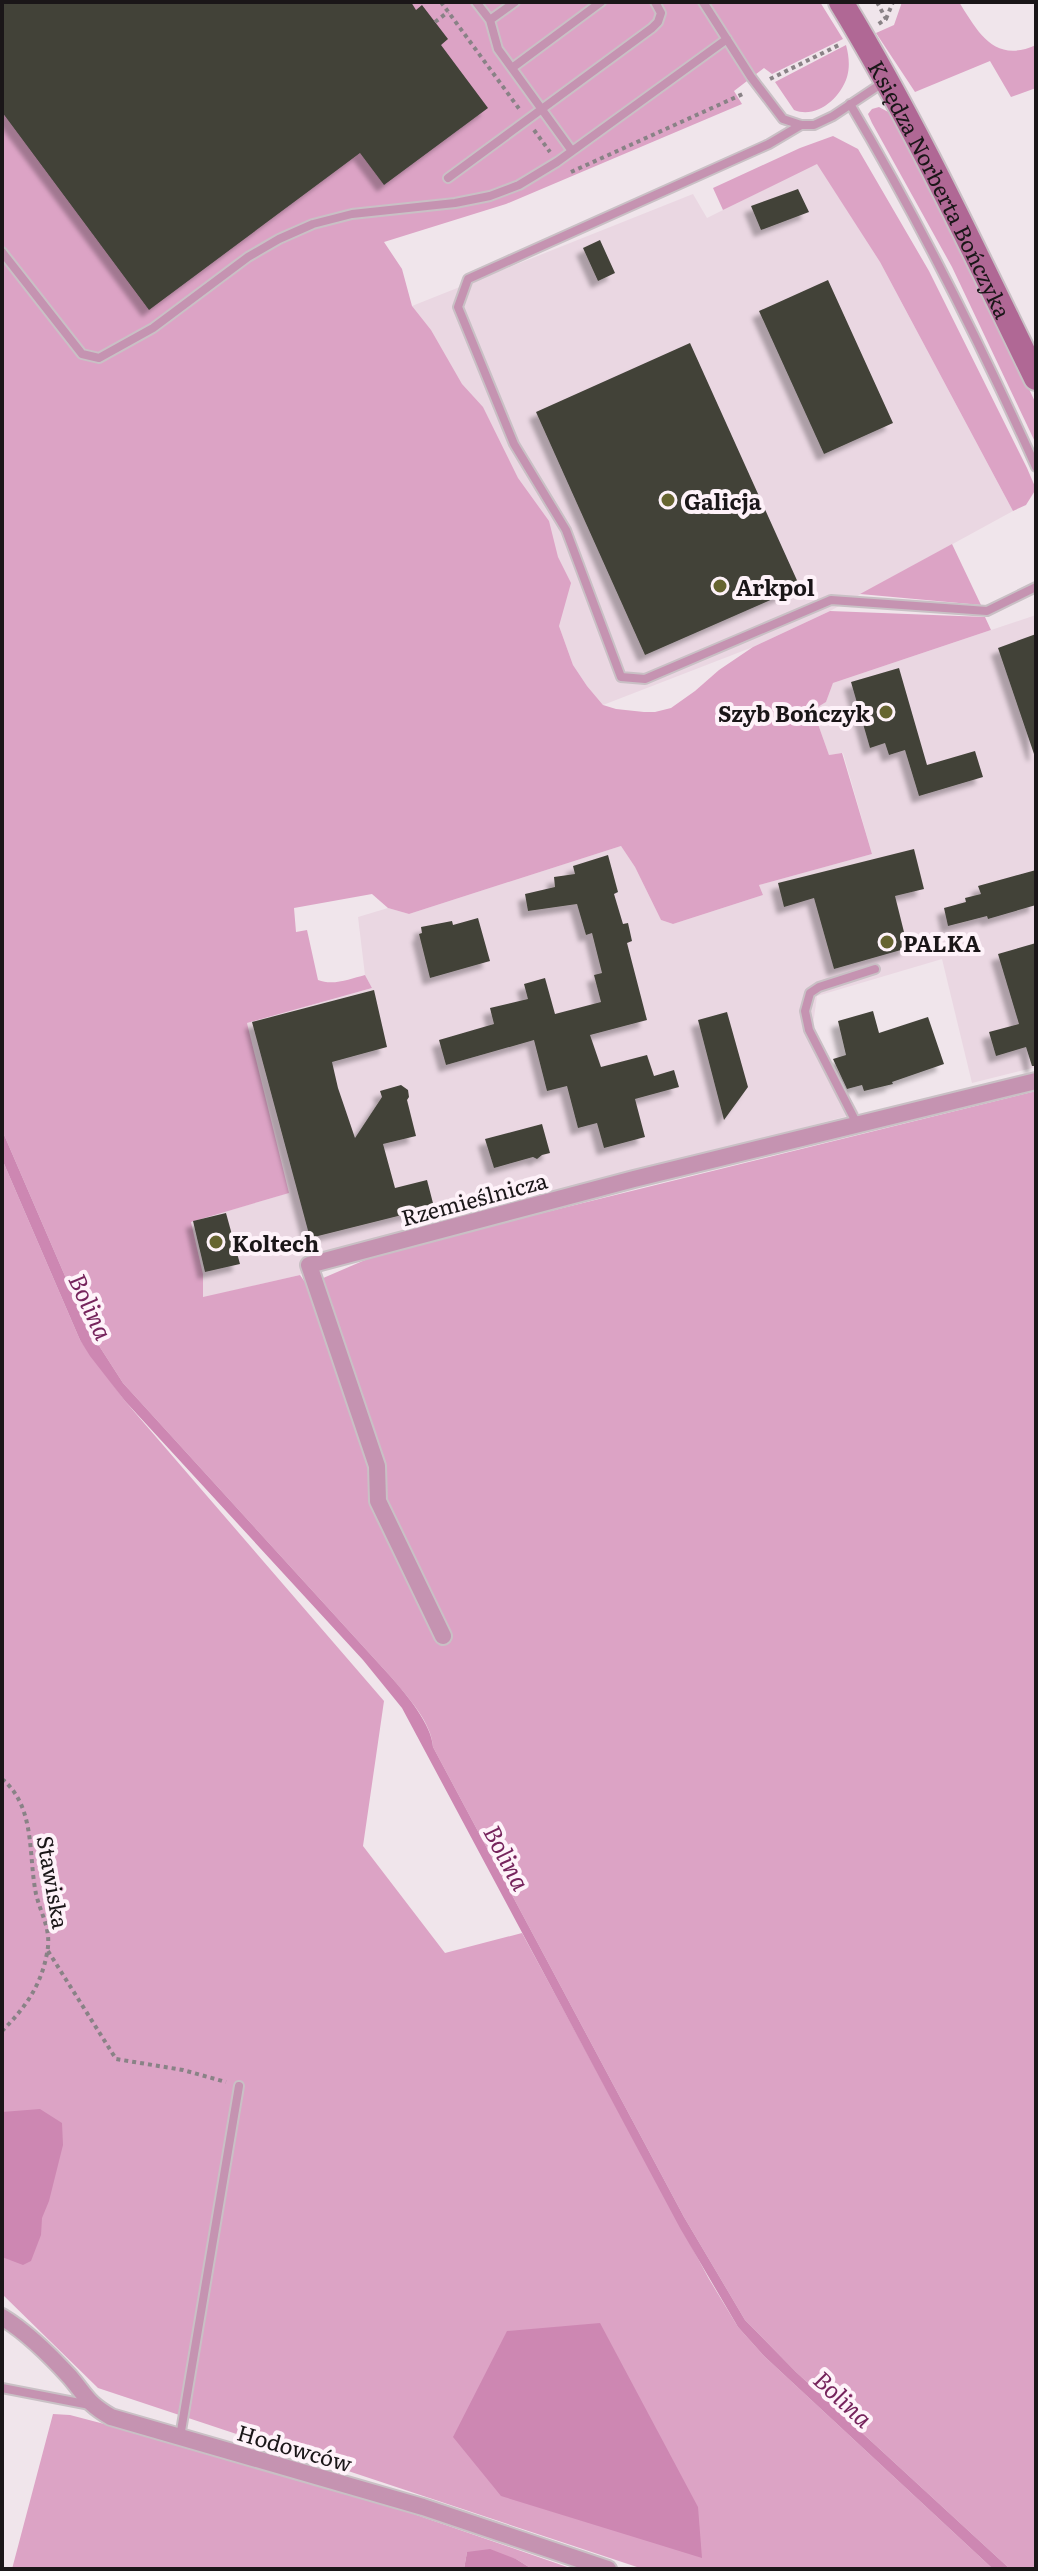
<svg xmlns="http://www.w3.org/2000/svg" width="1038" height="2571" font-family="Literata,serif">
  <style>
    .built { fill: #ead7e2 }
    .green { fill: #dca3c5 }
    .water { fill: #cd87b2 }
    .building { fill: #424239; filter: url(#shadow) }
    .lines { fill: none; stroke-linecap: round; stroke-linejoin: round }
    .lane-casing { stroke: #c9c0c5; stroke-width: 12 }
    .street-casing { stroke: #c9c0c5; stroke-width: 20 }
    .secondary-casing { stroke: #c9c0c5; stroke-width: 28 }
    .path { stroke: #898286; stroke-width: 4; stroke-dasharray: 4 4; stroke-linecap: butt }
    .lane { stroke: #c593b1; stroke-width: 8 }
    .street { stroke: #c593b1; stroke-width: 16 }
    .secondary { stroke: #b06895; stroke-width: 24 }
    .poi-dot { fill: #666430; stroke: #fef2f9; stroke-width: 3 }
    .labels { text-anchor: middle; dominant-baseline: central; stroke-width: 8; stroke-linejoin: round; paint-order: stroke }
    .street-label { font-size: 22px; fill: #1a1618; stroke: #fef2f9 }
    .poi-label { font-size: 22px; font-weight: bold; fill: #1a1618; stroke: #fef2f9; text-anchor: start }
    .water-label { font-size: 24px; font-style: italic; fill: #76245c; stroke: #fef2f9 }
  </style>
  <defs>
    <filter id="shadow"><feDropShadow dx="-7" dy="7" stdDeviation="2" flood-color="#0004"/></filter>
  </defs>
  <rect width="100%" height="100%" fill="#f0e5eb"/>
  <!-- built -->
  <path class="built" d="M817,163L880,262L1013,511L830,611L753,647L603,705L587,686L573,665L559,626L412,306L693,194L707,218Z
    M1036,615V1067L972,1083L942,959L817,996L813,1025L825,1056L859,1113L313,1256L300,1275L202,1298L203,1274L191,1222L288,1193L247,1023L372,988L365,975L358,917L388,908L409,914L621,846L635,867L661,920L673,924L763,895L759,885L872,854L843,753L829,755L813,710L826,702L833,683Z"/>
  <!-- green -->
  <path class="green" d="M2,2H820L843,39L772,74L764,68L734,91L742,104L506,204L384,242L402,269L412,306L431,330L462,384L483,407L518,478L549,521L558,557L571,583L559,626L573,665L587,686L603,705L616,709L644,712H655L671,708L695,691L719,670L753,647L830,611L985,617L991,630L833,683L826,702L813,710L829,755L842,753L872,854L759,885L763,895L673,924L661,920L635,867L621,846L409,914L388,908L372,894L294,908L296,932L307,930L318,980C333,986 350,979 365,975L372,988L247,1023L289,1193L191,1222L203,1274V1297L300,1275L307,1285L372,1257L490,1226L1036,1091V2569H1010L796,2372L745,2320L684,2217L433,1747C432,1723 407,1696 392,1678L123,1383L87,1327L2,1130Z
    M902,2H959C978,32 994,64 1036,45V88L1011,97L990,61L915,92L876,33L894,25Z
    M846,45C849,56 850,67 847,77C840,99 816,119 794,110L775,82Z
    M879,107L890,113L1002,330L1036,404V444L952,267L872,123L868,114L872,109Z
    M833,136L858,149L929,271L1027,468L1036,489L1026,505L1013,511L880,262L817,164L723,210L713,188L800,148Z
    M952,544L981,605L860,594Z
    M2,1159L80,1340L125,1401L384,1701L363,1846L445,1953L522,1933L709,2279L738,2327L764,2356L993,2569H643L98,2388L2,2294Z
    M53,2414L70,2415L108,2425L408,2512L573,2569H532L516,2559L467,2552L464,2569H12Z"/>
  <!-- water -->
  <path class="water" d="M2,1130L87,1327L123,1383L392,1678C406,1694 432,1725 433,1747L684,2217L745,2320L796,2372L1010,2569H993L764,2356L738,2327L680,2228L402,1708L363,1660L125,1401L90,1356L80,1340L2,1159Z
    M40,2109L62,2123L63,2145L49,2201L42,2218L41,2235L31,2261L23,2265L2,2257V2112Z
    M600,2323L698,2507L702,2558L501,2496L453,2437L507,2331Z
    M490,2549L516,2559L532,2569H464L467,2552Z"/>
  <!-- building -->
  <path class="building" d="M2,2H411L416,10L422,5L448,39L441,45L488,108L384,185L360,153L149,310L2,112Z
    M798,189L809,212L761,230L751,206Z
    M600,240L615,273L598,281L583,248Z
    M828,280L893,423L824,454L759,311Z
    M690,343L800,587L645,655L536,412Z
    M1036,634V754H1034L998,648Z
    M899,668L927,765L975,751L983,777L919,796L905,750L889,755L885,743L870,748L851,682Z
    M914,849L924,889L895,896L908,948L834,969L814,898L784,907L778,883Z
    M608,855L618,892L614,894L623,924L628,923L632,941L627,943L647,1020L590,1035L601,1067L647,1055L654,1076L674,1070L679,1087L635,1099L645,1137L604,1148L597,1123L578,1128L567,1086L547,1091L534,1040L446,1065L439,1040L494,1024L490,1008L528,999L524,984L545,978L555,1014L601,1002L594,975L602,973L592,933L586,935L577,904L528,911L525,894L555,887L554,877L575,874L573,866Z
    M1036,870V905L988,919L987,916L948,926L944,908L966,902L965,898L981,894L978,886Z
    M478,918L490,961L430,978L419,934L422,933L421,927L452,921L453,925Z
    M1036,943V1066H1032L1026,1047L996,1056L989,1032L1019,1024L998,954Z
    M374,990L387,1047L332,1062L338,1088L355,1138L382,1097L380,1091L401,1085L408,1090L409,1097L407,1100L416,1136L383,1144L395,1188L427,1180L434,1207L310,1238L252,1022Z
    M873,1011L879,1033L928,1017L944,1064L892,1082L893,1084L864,1091L862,1085L847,1089L833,1059L846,1055L838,1021Z
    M727,1012L748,1087L724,1120L698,1020Z
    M542,1124L550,1153L542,1155L537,1159L533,1157L494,1168L485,1139Z
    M226,1213L240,1264L205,1272L193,1221Z"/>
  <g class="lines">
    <defs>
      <path id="lane" d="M476,2L490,20L498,49L572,151
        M703,2L751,77L783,119L801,125H814L833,116L884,82
        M490,20L515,2
        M512,68L601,2
        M850,104C920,222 980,343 1036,467
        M801,125L769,144L468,279L458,307L514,444L566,530L621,677L645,679L831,600L987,611L1036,587
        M448,178L652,28L658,22L661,13L655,2
        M2,252L82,354L99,358L153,328L248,257L279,239L313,224L352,214L455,203L490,196L519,185L557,162L727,39
        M857,1124L809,1030L805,1011L810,993L819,987L875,969
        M2,2388L90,2405
        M180,2437L239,2086"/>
      <path id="street" d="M443,1636L378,1501L377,1466L309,1265L634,1179L1036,1081
        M2,2317C27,2332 50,2355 70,2377C87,2397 87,2403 111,2417L423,2507L608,2569"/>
      <g id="secondary">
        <path id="s1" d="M841,2C914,122 974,251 1036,378"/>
      </g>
    </defs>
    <!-- lane casing -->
    <use href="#lane" class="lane-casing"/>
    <!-- street casing -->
    <use href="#street" class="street-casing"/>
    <!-- secondary casing -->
    <use href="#secondary" class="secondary-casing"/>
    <!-- path -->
    <path class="path" d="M441,2L520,110
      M877,2L886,19L877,25
      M886,19L893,2
      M435,22L448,12
      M770,79L841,44
      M534,130L550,152
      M571,172L745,93
      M2,1779C36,1807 28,1855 36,1894C41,1915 52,1930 47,1953C41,1986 25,2008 2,2031
      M48,1951L116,2059L183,2070L226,2082"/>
    <!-- lane -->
    <use href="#lane" class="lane"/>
    <!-- street -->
    <use href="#street" class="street"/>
    <!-- secondary -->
    <use href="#secondary" class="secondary"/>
  </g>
  <!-- markers -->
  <g class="poi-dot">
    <circle cx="668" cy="500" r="8"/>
    <circle cx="720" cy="586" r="8"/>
    <circle cx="886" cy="712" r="8"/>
    <circle cx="887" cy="942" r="8"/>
    <circle cx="216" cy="1242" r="8"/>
  </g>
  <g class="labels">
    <!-- street labels -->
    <g class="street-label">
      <text stroke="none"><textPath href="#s1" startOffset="212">Księdza Norberta Bończyka</textPath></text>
      <text transform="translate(474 1198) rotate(-15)">Rzemieślnicza</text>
      <text transform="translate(54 1882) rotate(80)">Stawiska</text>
      <text transform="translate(295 2447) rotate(16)">Hodowców</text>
    </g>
    <!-- poi labels -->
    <g class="poi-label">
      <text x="684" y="500">Galicja</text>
      <text x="736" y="586">Arkpol</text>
      <text x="870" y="712" text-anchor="end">Szyb Bończyk</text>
      <text x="903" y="942">PALKA</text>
      <text x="232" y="1242">Koltech</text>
    </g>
    <!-- water labels -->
    <g class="water-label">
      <text transform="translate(92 1306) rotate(65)">Bolina</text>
      <text transform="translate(508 1857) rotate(62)">Bolina</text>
      <text transform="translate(844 2398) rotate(43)">Bolina</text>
    </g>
  </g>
  <!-- border -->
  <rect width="1038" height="2571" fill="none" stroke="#1a1618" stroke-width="8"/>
</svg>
